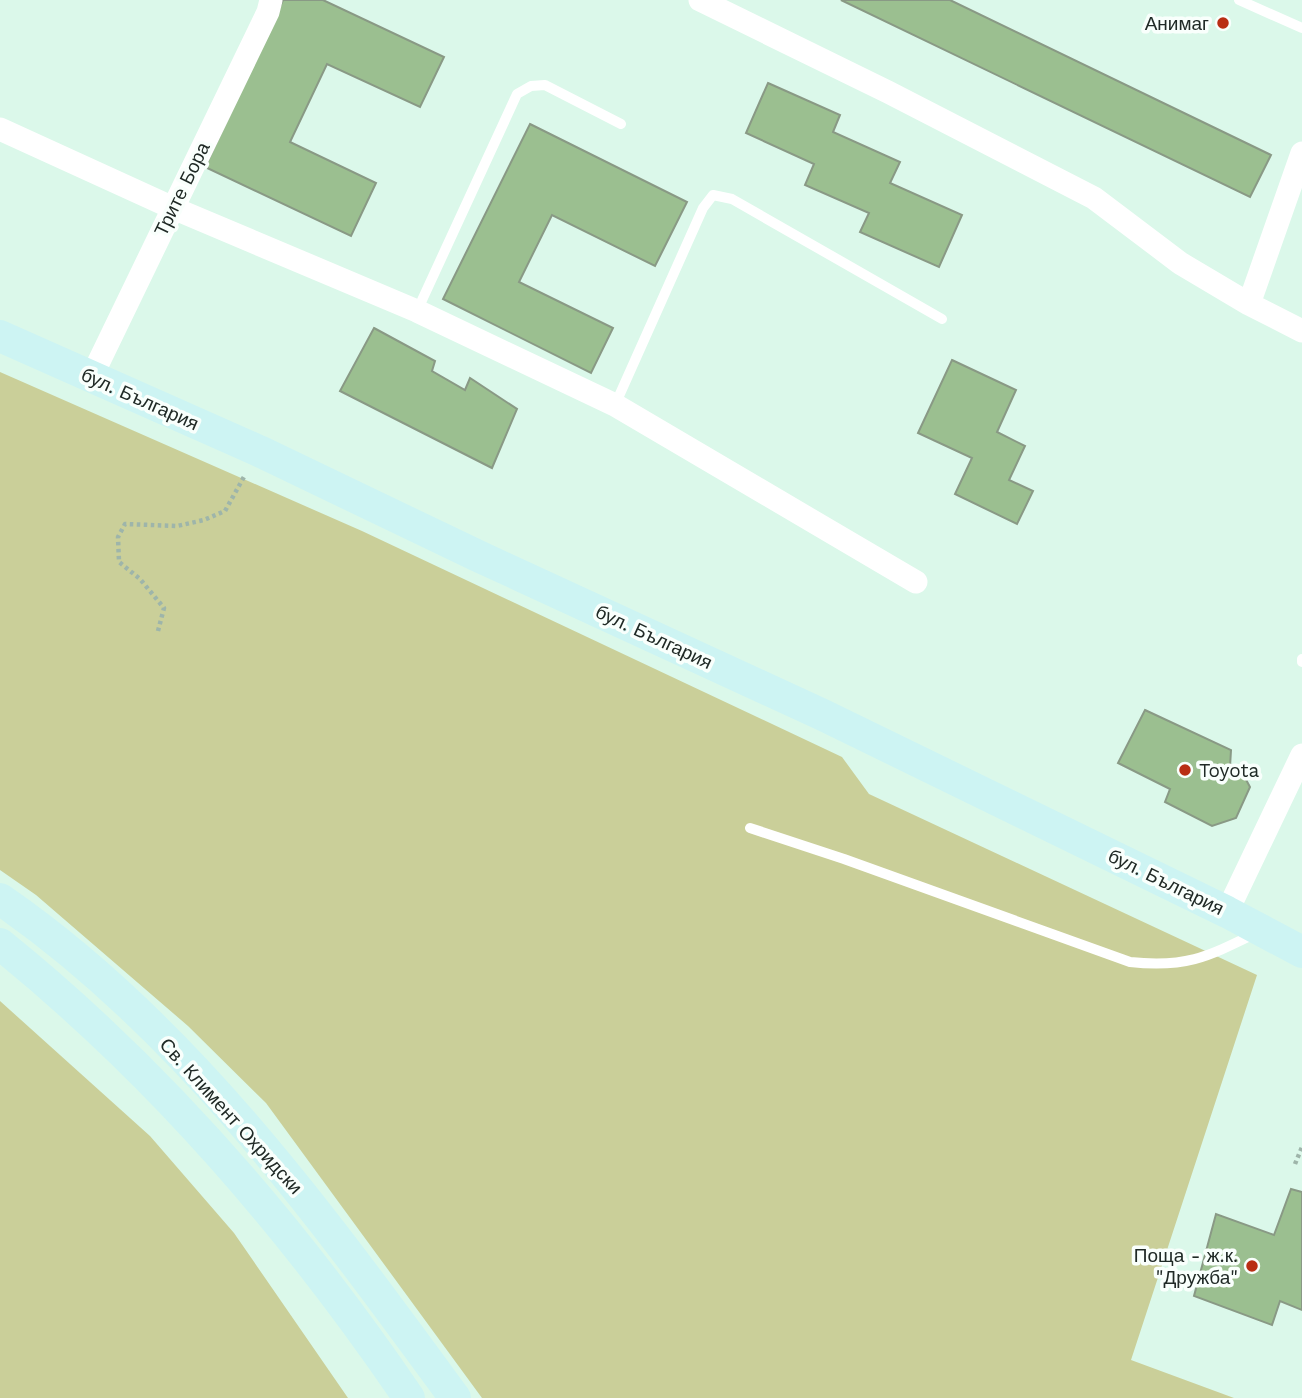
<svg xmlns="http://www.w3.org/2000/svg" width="1302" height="1398" font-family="'Work Sans',sans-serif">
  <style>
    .green { fill: #cacf99 }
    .building { fill: #9bbf90; stroke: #899985; stroke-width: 2 }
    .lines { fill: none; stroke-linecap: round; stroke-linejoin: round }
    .path { stroke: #9eb5aa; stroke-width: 4.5; stroke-dasharray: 3.5 3.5; stroke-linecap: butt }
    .lane { stroke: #fff; stroke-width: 10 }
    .street { stroke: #fff; stroke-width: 23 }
    .secondary { stroke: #cdf4f3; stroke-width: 32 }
    .poi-dot { fill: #b92e14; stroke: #f9fffc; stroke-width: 2.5 }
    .labels { text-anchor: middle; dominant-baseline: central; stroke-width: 7; stroke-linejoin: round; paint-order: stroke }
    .poi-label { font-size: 19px; fill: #202a26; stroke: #f9fffc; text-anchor: end }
    .street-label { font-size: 19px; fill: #202a26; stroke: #f9fffc }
  </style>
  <rect width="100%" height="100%" fill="#dbf8ea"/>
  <!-- green -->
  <path class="green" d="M0,372L362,531L842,757L869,794L1257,975L1131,1360L1234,1398H482L266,1103L188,1026L36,895L0,870Z
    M0,1001L150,1136L234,1233L348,1398H0Z"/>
  <!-- building -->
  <path class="building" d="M283,0H323L444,57L420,107L327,64L290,142L376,183L351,236L205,167Z
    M841,0H950L1271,155L1250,197Z
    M768,83L840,115L833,132L900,162L890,183L962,215L939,267L860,232L869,213L805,185L814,164L746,133Z
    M530,124L687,202L655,266L552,215L519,282L613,328L591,373L443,299Z
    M374,328L435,361L432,371L465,390L470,378L517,409L492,468L340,391Z
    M952,360L1016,390L997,432L1025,446L1009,480L1033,491L1017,524L955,494L972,458L918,433Z
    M1145,710L1231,750L1230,767L1243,774L1250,787L1236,818L1212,826L1165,802L1170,789L1118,763Z
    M1291,1189L1302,1192V1310L1280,1301L1272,1325L1194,1296L1216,1214L1274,1235Z"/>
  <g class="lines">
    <!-- path -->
    <path class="path" d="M158,631L164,608L140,579L119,562L118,537L125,524L177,526L204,520L225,511L245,475
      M1295,1164L1302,1147"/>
    <!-- lane -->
    <path class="lane" d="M1239,0L1302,28
      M417,311L517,94L531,86L545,85L621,124
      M615,405L703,208L713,195L732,199L942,319
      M1302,659V662
      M750,828L844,859L1130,962C1186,968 1207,957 1256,933"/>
    <!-- street -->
    <path class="street" d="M700,0L888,92L1094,198L1180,263L1249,304L1302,331
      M0,129L173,208L417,311L615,405L916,582
      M1249,304L1302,153
      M91,378L268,12L271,0
      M1227,912L1302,755"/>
    <!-- secondary -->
    <path class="secondary" d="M0,336L259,451L478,556L823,715L1227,912L1302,952
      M0,899C186,1027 323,1218 455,1398
      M0,944C160,1073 294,1229 409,1398"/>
  </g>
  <!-- markers -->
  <g class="poi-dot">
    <circle cx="1223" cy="23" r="7"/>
    <circle cx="1185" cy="770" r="7"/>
    <circle cx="1252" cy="1266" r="7"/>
  </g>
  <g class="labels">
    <!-- poi labels -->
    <g class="poi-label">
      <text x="1209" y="23">Анимаг</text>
      <text x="1199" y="770" text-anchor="start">Toyota</text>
      <text x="1238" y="1255">Поща - ж.к.<tspan x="1238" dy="22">"Дружба"</tspan></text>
    </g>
    <!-- street labels -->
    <g class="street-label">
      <text transform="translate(182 189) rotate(-64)">Трите Бора</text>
      <text transform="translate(140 399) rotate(24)">бул. България</text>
      <text transform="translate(654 637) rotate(25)">бул. България</text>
      <text transform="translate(1166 882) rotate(26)">бул. България</text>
      <text transform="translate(231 1116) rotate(48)">Св. Климент Охридски</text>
    </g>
  </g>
</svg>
